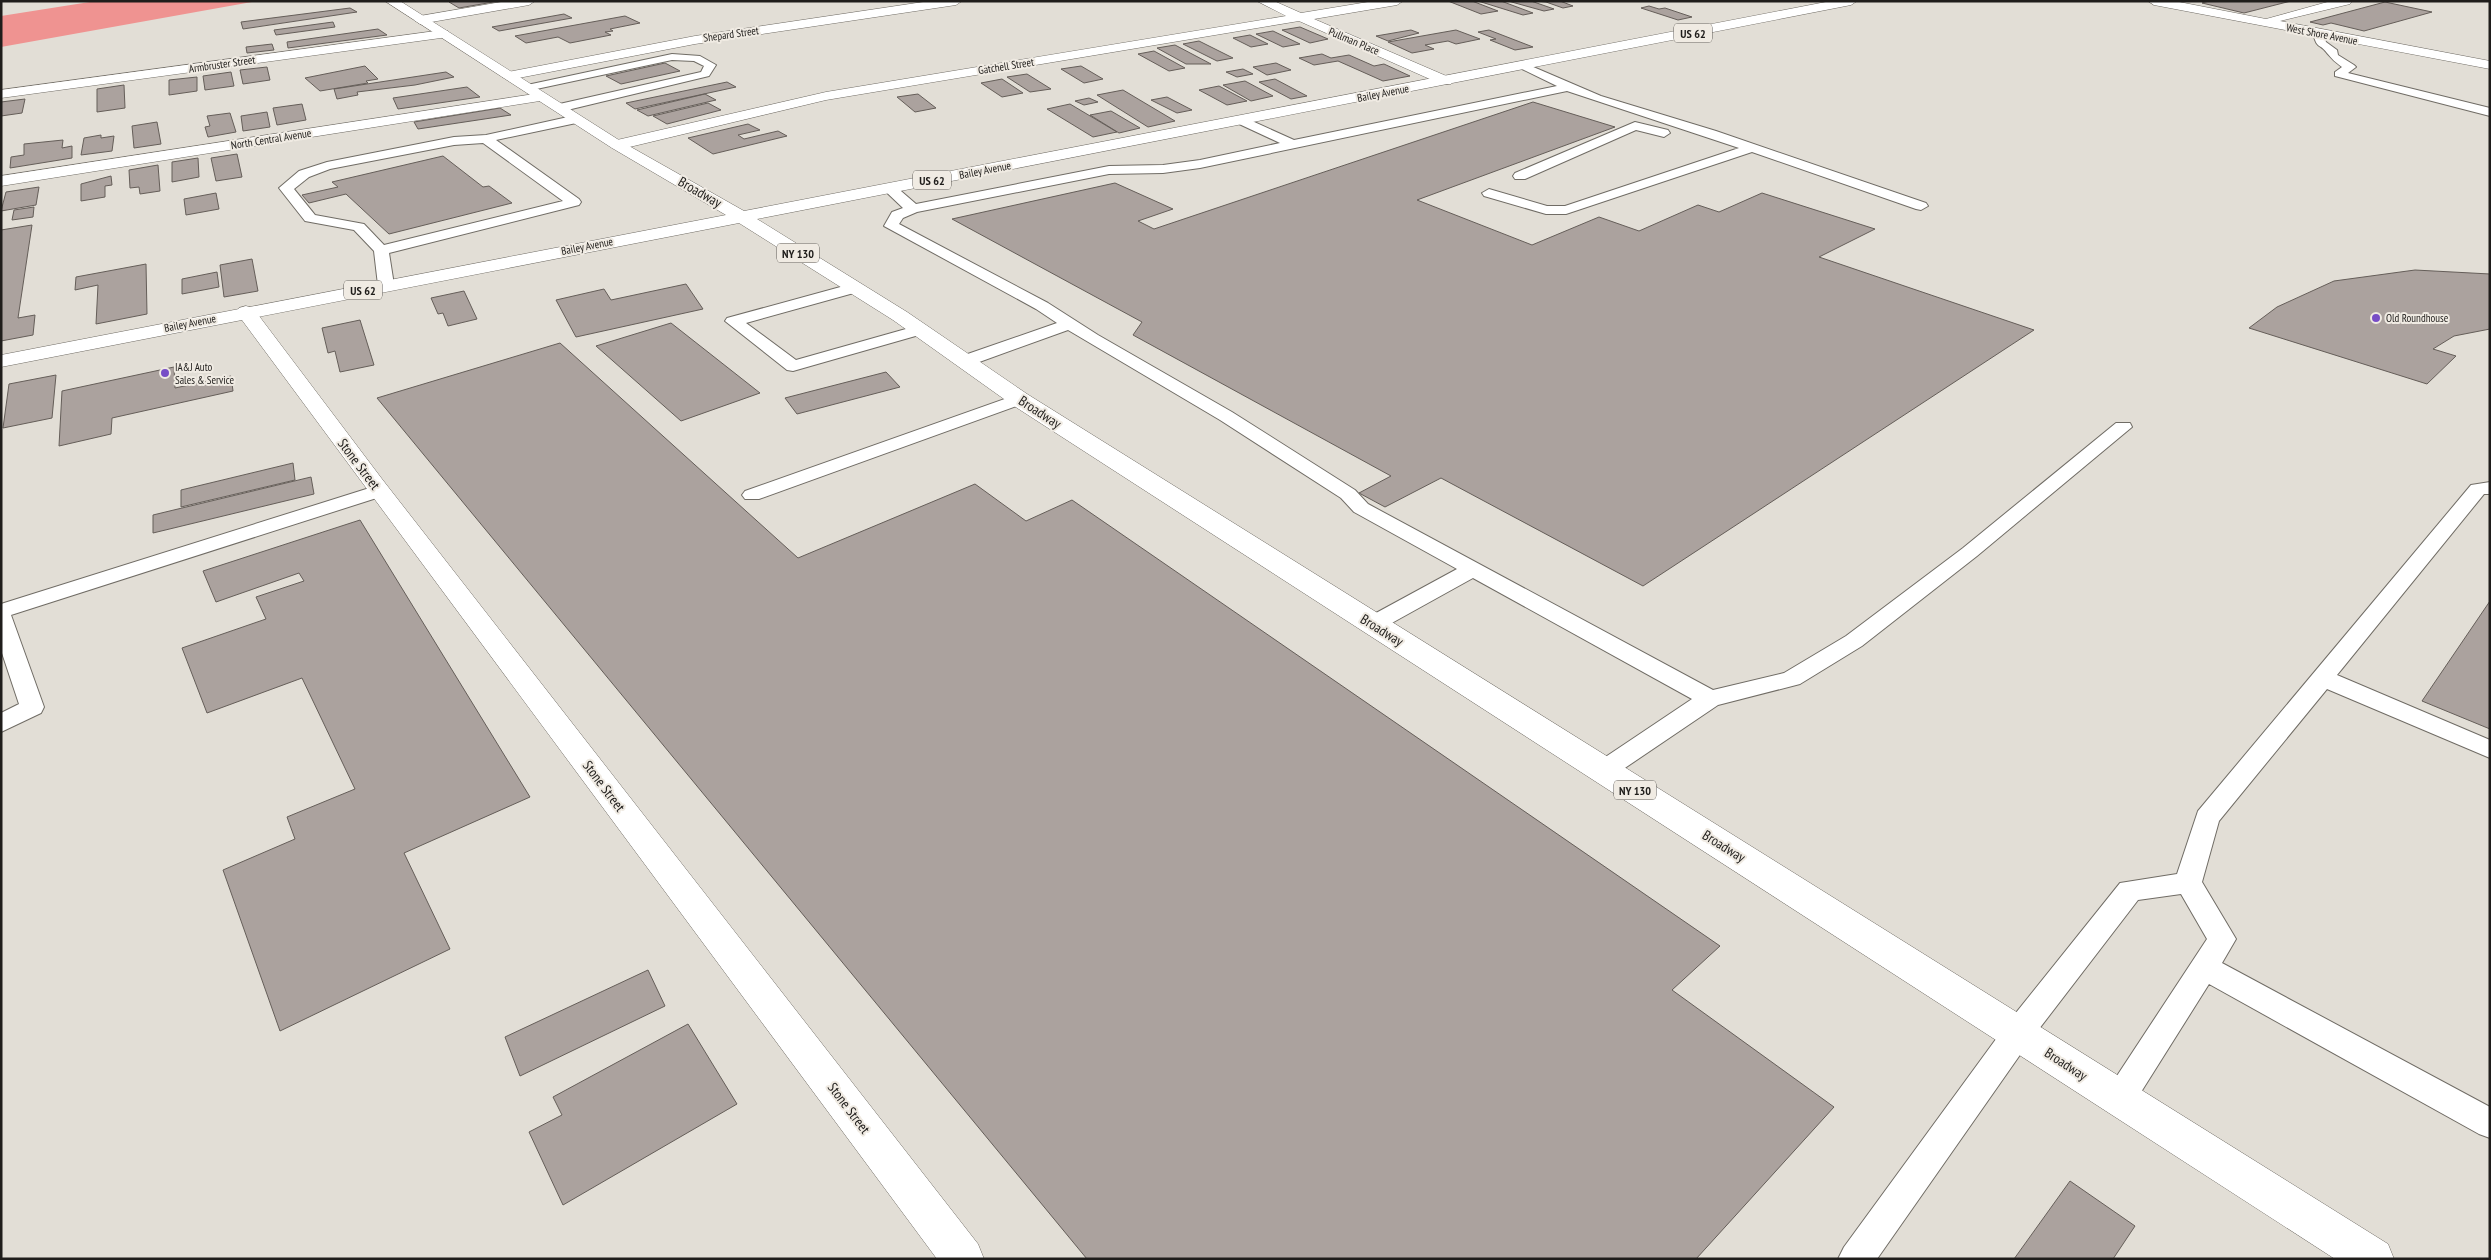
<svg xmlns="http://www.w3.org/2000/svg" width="2491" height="1260" font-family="'PT Sans Narrow',sans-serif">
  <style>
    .green { fill: #ef9391 }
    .building { fill: #aba29e; stroke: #655e59 }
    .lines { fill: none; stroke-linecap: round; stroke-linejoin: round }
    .service-casing { stroke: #706c65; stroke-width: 2 }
    .minor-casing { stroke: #706c65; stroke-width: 1 }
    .primary-casing { stroke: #706c65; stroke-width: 1 }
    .service { fill: #fff; fill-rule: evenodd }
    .minor { fill: #fff; fill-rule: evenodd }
    .primary { fill: #fff; fill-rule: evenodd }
    .poi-dot { fill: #774dc6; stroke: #f0ebe3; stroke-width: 2 }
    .labels { text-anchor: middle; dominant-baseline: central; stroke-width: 4; stroke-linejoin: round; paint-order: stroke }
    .far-street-label { font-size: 11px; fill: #1f1d1b; stroke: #f0ebe3 }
    .far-poi-label { font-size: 11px; fill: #1f1d1b; stroke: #f0ebe3; text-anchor: start }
    .shield { fill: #f0ebe3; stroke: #5e5b57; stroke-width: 1 }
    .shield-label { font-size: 12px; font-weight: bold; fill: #1f1d1b }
    .street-label { font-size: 14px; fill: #1f1d1b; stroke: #f0ebe3 }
  </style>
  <rect width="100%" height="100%" fill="#e2ded6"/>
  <!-- green -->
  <path class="green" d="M96,1H258L1,47V16Z"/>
  <!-- building -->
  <path class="building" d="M455,1H499L459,8L449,2Z
    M1448,1H1472L1498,11L1481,14Z
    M1478,1H1501L1533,13L1523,15Z
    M1508,1H1531L1554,9L1544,11Z
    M1536,1H1560L1573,6L1563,8L1546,2Z
    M2209,1H2291L2244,13L2202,3Z
    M2385,2L2432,12L2364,31L2331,23L2323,25L2310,22Z
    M1649,6L1659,9L1665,8L1692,17L1678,20L1641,8Z
    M350,8L357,12L243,29L241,22Z
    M564,14L572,18L499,31L492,27Z
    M625,16L640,23L610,29L613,31L605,32L611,35L570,43L558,37L526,43L515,36Z
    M333,22L335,27L276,35L274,30Z
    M1300,27L1328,39L1310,43L1282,30Z
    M378,29L387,35L288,48L287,42Z
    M1411,30L1419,33L1388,41L1376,36Z
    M1456,30L1480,39L1456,44L1448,41L1425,45L1434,49L1412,53L1388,42Z
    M1489,30L1533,47L1515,50L1490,40L1496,39L1478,32Z
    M1273,31L1300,44L1283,47L1256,34Z
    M1250,35L1268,44L1251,47L1233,38Z
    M1199,41L1233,58L1217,61L1183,44Z
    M272,44L274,50L247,53L246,47Z
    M1175,45L1211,64H1186L1157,48Z
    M1154,51L1185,68L1169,71L1138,54Z
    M1322,54L1331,58L1349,55L1374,66L1384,64L1410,76L1383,81L1338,61L1314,65L1299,58Z
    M665,63L680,71L621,84L606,76Z
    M1276,63L1291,70L1267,75L1253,67Z
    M365,66L378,79L366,81L368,83L320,91L305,78Z
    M1081,66L1103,79L1084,83L1061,69Z
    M267,67L270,80L243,84L240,70Z
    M1243,69L1253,74L1237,77L1226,72Z
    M231,72L234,86L205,90L203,76Z
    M446,72L454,77L415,85L357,92L358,95L337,99L334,89Z
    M1027,74L1051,89L1030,92L1007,77Z
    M197,77V91L169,95V80Z
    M1002,79L1023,93L1002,97L981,83Z
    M1275,79L1307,96L1291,99L1259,82Z
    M1245,81L1273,96L1251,101L1223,85Z
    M727,82L736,87L635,109L626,103Z
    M124,85L125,108L97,112V89Z
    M1219,86L1247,101L1227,105L1199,90Z
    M467,87L480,97L398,109L393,98Z
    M1123,90L1175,121L1148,127L1097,95Z
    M705,94L716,100L648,116L637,110Z
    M918,94L936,108L915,112L897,97Z
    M1167,97L1192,110L1177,113L1151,100Z
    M1089,98L1098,102L1084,105L1075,101Z
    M25,99L22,113L1,116V102Z
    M1533,102L1615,127L1417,200L1532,245L1599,217L1639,231L1698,205L1719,212L1762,193L1875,229L1819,257L2034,330L1643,586L1441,478L1385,507L1359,493L1391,476L1133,335L1142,322L952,219L1115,183L1173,209L1138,221L1154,229Z
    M708,103L721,110L667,124L653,116Z
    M302,104L306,120L277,125L273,108Z
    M1070,104L1117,132L1093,137L1047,109Z
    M500,108L511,115L418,129L414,122Z
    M1111,111L1140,128L1119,133L1090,115Z
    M267,112L270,127L243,131L241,116Z
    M230,113L236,132L208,137L205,127L210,126L207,116Z
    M157,122L161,144L134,148L132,126Z
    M748,124L760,130L738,135L744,139L778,131L787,136L713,154L688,138Z
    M101,135V138L114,136L112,151L81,155L84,138Z
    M63,140L62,148L72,146V158L10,168L11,157L24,155V144Z
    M237,154L242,177L216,181L211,158Z
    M443,156L483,187L489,186L512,203L389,234L346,194L309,203L302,195L338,187L332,182Z
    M198,158L199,177L172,182V162Z
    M158,165L160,191L140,194L139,187L130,188L129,170Z
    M111,176L112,185L105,186V197L81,201V184Z
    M39,187L36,205L1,211L6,192Z
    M216,193L219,209L186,215L184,199Z
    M34,207L33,217L12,220L14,210Z
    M32,225L18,318L35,315L33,335L1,341V230Z
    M252,259L258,291L224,297L220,265Z
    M146,264L147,314L96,324L98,285L75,290L76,277Z
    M2415,270L2490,274V329L2454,336L2433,349L2456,356L2427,384L2249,328L2277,307L2334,281Z
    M217,272L219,287L182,294V279Z
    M686,284L703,309L576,337L556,300L604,289L611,300Z
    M464,291L477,319L448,326L443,313L438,314L431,298Z
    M360,320L374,365L340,372L335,351L328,353L322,328Z
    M671,323L760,393L681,421L596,346Z
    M560,343L798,558L975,484L1026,521L1072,500L1720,946L1672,990L1834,1107L1696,1259H1087L377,398Z
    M174,367L175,388L231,376L233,391L112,418L111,434L59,446L62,391Z
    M886,372L900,387L797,414L785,398Z
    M56,375L52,418L3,428L9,384Z
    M293,463L295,480L181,507V490Z
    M311,477L314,494L153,533V515Z
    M360,520L530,797L404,853L450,949L280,1031L223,870L295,839L287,817L355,789L302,678L207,713L182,648L266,619L256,597L304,581L299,573L216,602L203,571Z
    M2490,601V729L2422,701Z
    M648,970L665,1006L520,1076L505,1037Z
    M688,1024L737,1104L563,1205L529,1132L562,1115L553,1097Z
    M2070,1181L2135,1226L2113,1259H2014Z"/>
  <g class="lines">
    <defs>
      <path id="service" d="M2318,30L2322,31L2326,42L2337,50L2338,55L2354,65L2356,67L2348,73L2490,108V116L2335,76V72L2342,67C2335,62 2332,59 2327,53C2320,43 2317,50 2313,33Z
        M672,54L700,56L716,65L709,76L559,112L553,108L555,105L701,72L704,66L694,61L672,60L527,91L521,88L527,85Z
        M1524,63L1601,96L1716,131L1926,203L1928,206L1921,210L1916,209L1752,152L1566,214H1546L1484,196L1482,193L1489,189L1547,206H1565L1739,148L1567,91L1200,168L1163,173L1109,174L917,212L903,218L899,224L1048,303L1098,335L1232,412L1355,490L1368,504L1713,690L1784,673L1846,636L1963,548L2116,423H2130L2132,427L1977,556L1862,646L1800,684L1718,705L1613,776L1604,779L1595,776L1591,770L1595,764L1692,699L1473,578L1381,629L1373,631L1365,629L1362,624L1365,619L1457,569L1354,512L1341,498L1220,420L1068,330L971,365H959L956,361L959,357L1057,323L1036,309L884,226L892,212L903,208L882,188L889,184L894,185L916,204L1109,166L1163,165L1200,160L1280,143L1237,123L1235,120L1241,116L1294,140L1557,86L1520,68L1518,66Z
        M577,115L583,119L581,122L496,140L579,199L581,202L579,205L389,253L394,285L386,290L378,285L374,251L354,230L305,221L279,188L299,171L327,162L454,137L486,135ZM483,143L563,201L384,245L364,224L315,215L294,189L309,177L330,169L454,145Z
        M1635,122L1668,130L1670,133L1664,137L1636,130L1525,179H1515L1513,176L1515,173Z
        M855,283L861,285L863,288L861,291L746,323L796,360L920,325L926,327L928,330L926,333L793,371L787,370L725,321L727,318Z
        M1019,394L1025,395L1028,399L1025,403L759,499H745L742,495L745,491Z
        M2490,482V494H2484L2337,675L2490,740V758L2327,689L2219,821L2202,882L2236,939L2222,963L2490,1107V1138L2479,1134L2209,984L2131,1108L2120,1112L2109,1108L2104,1098L2109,1088L2207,939L2181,894L2138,900L2029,1042L1877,1259H1838L1844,1247L2007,1024L2120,883L2177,874L2198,811L2471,485Z
        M379,485L386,487L389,491L386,495L11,615L44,707L41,713L1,732V713L19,704L1,650V604Z"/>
      <path id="minor" d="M507,1H535L529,5L420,24L414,20L420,16Z
        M930,1H962L956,5L695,44L508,80L501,76L508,72L695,36Z
        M1257,1H1274L1301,13L1374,1H1403L1397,5L1314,19L1451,78L1453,81L1451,84H1441L1299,21L826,100L617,150L609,145L617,140L826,92L1286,16Z
        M2148,1H2174L2266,19L2331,1H2352L2350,4L2280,21L2490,61V69L2154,5Z
        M443,30L448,31L449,34L448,37L1,98V90Z
        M541,93L546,94L548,97L546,100L1,186V176Z
        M246,306L253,308L382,479L978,1244L984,1259H937L239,316L236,312L239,308Z"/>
      <path id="primary" d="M385,1H400L622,142L744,211L1831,1H1857L1851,5L757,219L907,312L1027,394L2388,1244L2394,1259H2335L1011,404L893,320L739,223L1,367V355L726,215L612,148Z"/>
    </defs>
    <!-- service casing -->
    <use href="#service" class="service-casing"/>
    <!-- minor casing -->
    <use href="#minor" class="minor-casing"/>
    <!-- primary casing -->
    <use href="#primary" class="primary-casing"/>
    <!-- service -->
    <use href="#service" class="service"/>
    <!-- minor -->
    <use href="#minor" class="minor"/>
    <!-- primary -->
    <use href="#primary" class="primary"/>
  </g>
  <!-- markers -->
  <g class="poi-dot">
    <circle cx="2376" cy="318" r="5"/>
    <circle cx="165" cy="373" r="5"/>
  </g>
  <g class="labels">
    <!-- far-street labels -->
    <g class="far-street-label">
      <text transform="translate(731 34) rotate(-8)">Shepard Street</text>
      <text transform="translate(2322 34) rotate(11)">West Shore Avenue</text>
      <text transform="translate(1354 41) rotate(23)">Pullman Place</text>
      <text transform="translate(222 64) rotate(-8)">Armbruster Street</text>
      <text transform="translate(1006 66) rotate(-9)">Gatchell Street</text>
      <text transform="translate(1383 93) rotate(-11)">Bailey Avenue</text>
      <text transform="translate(271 139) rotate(-9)">North Central Avenue</text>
      <text transform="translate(985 170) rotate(-11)">Bailey Avenue</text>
      <text transform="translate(587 246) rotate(-11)">Bailey Avenue</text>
      <text transform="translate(190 323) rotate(-11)">Bailey Avenue</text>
    </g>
    <!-- far-poi labels -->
    <g class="far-poi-label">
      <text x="2386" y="318">Old Roundhouse</text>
      <text x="175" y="367">IA&amp;J Auto<tspan x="175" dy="13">Sales &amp; Service</tspan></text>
    </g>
    <!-- shield labels -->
    <g class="shield">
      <rect x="1674" y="23.5" width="38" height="19" rx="4"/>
      <rect x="913" y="170.5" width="38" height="19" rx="4"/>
      <rect x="777" y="243.5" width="42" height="19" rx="4"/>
      <rect x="344" y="280.5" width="38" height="19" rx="4"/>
      <rect x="1614" y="780.5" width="42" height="19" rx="4"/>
    </g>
    <g class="shield-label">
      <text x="1693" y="33">US 62</text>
      <text x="932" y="180">US 62</text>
      <text x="798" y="253">NY 130</text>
      <text x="363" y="290">US 62</text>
      <text x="1635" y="790">NY 130</text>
    </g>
    <!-- street labels -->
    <g class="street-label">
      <text transform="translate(700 192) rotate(30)">Broadway</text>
      <text transform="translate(1040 412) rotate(33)">Broadway</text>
      <text transform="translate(359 464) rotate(53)">Stone Street</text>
      <text transform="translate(1382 630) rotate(32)">Broadway</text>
      <text transform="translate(604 786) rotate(53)">Stone Street</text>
      <text transform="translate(1724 846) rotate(32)">Broadway</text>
      <text transform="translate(2066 1064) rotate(33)">Broadway</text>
      <text transform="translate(849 1108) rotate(53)">Stone Street</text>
    </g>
  </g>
  <!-- border -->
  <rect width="2491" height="1260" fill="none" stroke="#1f1d1b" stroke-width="5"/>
</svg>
